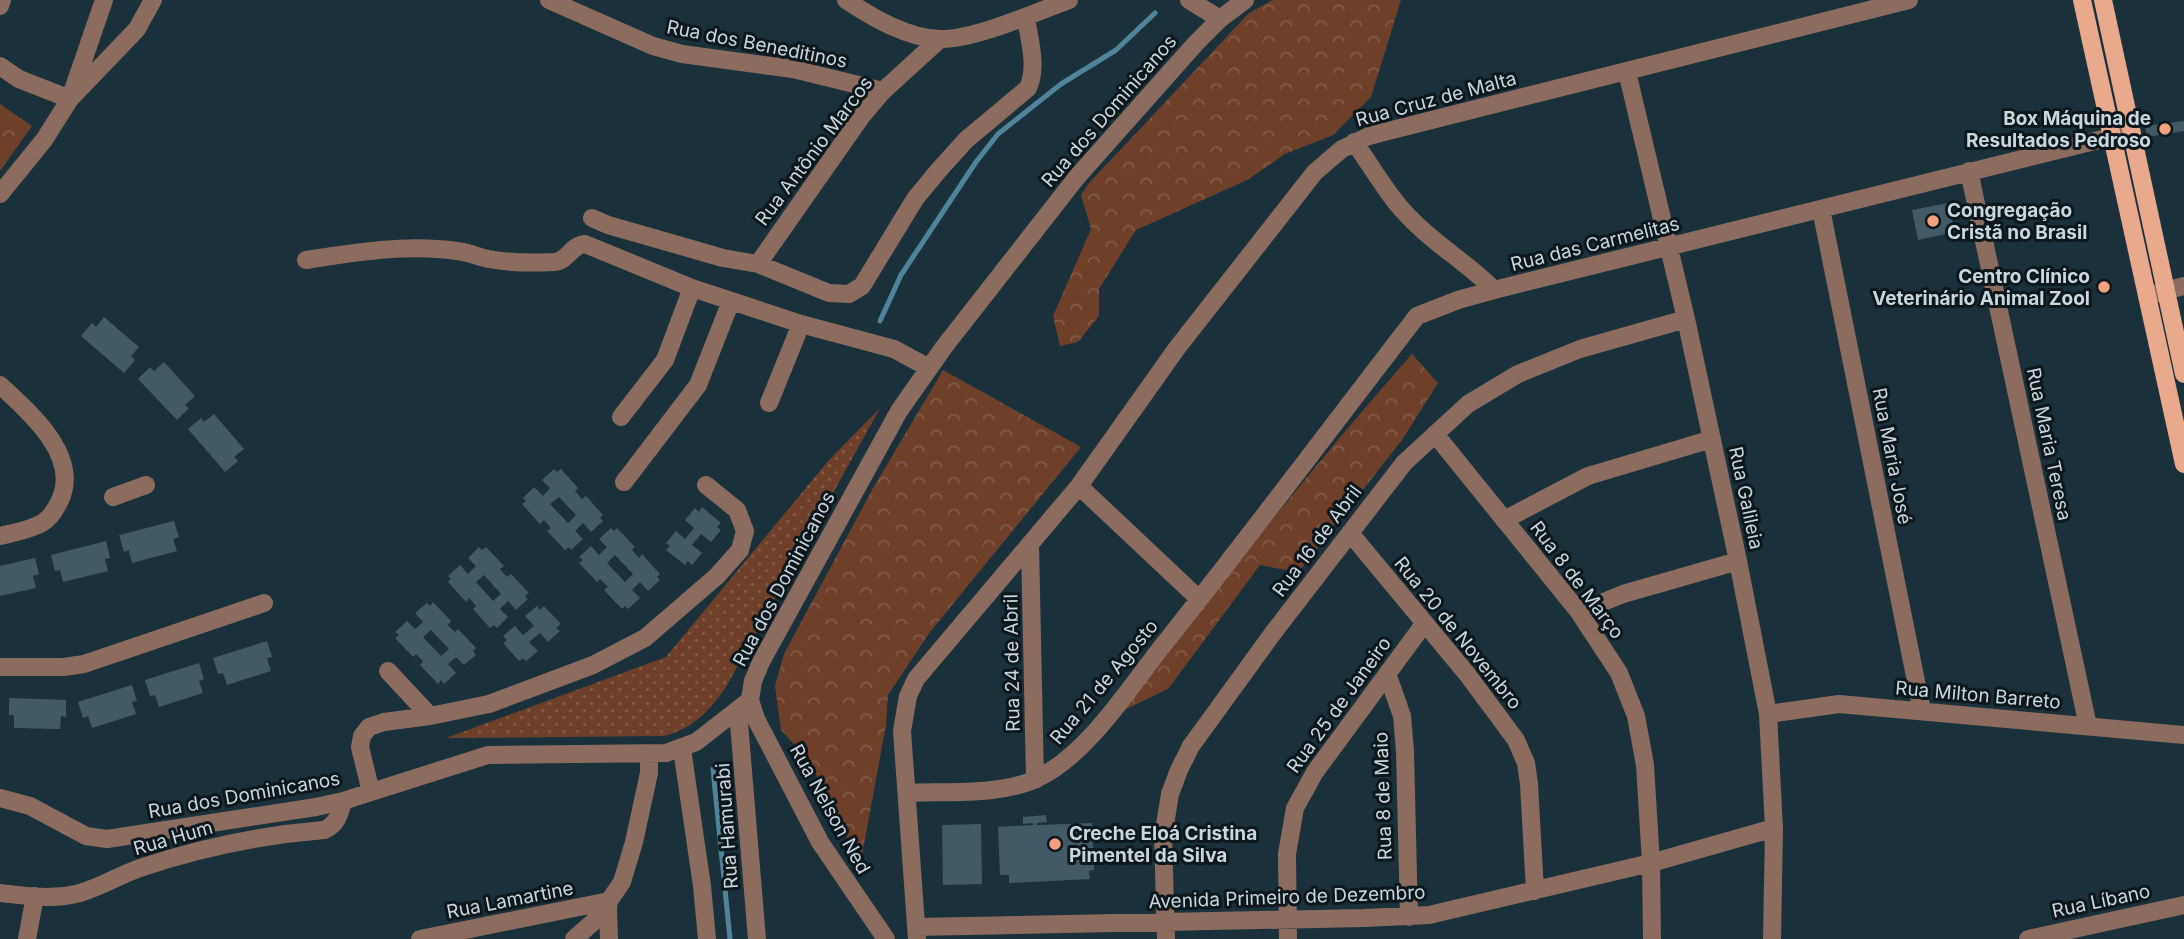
<svg xmlns="http://www.w3.org/2000/svg" width="2184" height="939" font-family="Inter,sans-serif">
  <style>
    .grass { fill: url(#grass-dots) }
    .forest { fill: url(#forest-crowns) }
    .lines { fill: none; stroke-linecap: round; stroke-linejoin: round }
    .stream { stroke: #51839a; stroke-width: 5 }
    .building { fill: #425a66; fill-rule: evenodd }
    .minor { stroke: #8b6c5e; stroke-width: 18 }
    .major { stroke: #e9a98c; stroke-width: 18 }
    .poi-dot { fill: #f1a17d; stroke: #0d171c; stroke-width: 2.5 }
    .labels { text-anchor: middle; dominant-baseline: central; stroke-width: 6; stroke-linejoin: round; paint-order: stroke }
    .street-label { font-size: 19px; fill: #cad7df; stroke: #0d171c }
    .poi-label { font-size: 19px; font-weight: bold; fill: #cad7df; stroke: #0d171c; text-anchor: end }
  </style>
  <defs>
    <pattern id="grass-dots" width="8" height="8" patternUnits="userSpaceOnUse" patternTransform="scale(1.75)"><rect width="8" height="8" fill="#6f4029"/><path d="M2 2h.1M6 6h.1" fill="none" stroke="#825b48" stroke-width="1.8" stroke-linecap="round"/></pattern>
    <pattern id="forest-crowns" width="20" height="18" patternUnits="userSpaceOnUse" patternTransform="scale(1.75)"><rect width="20" height="18" fill="#6f4029"/><path d="M2 6a3 3 0 1 1 6 0M12 15a3 3 0 1 1 6 0" fill="none" stroke="#825b48"/></pattern>
  </defs>
  <rect width="100%" height="100%" fill="#1a313c"/>
  <!-- grass -->
  <path class="grass" d="M880,408L726,687C710,710 693,729 664,736L446,738L666,657L829,460Z"/>
  <!-- forest -->
  <path class="forest" d="M1273,0H1401L1371,97L1333,135L1285,154L1247,180L1136,230L1099,289V316L1078,342L1060,346L1053,316L1091,229L1081,195L1089,183L1249,13Z
    M0,104L32,126L0,171Z
    M1412,354L1438,383L1402,440L1296,575L1286,570L1260,565L1168,689L1122,711C1216,590 1310,469 1412,354Z
    M943,370L1081,447L930,632L888,695L886,725L860,866L828,794L802,753L781,730L775,686L784,654L872,490Z"/>
  <g class="lines">
    <!-- stream -->
    <path class="stream" d="M880,321L901,275L976,162L998,134L1061,84L1116,50L1155,13
      M713,769L730,939"/>
  </g>
  <!-- building -->
  <path class="building" d="M2184,121V131L2147,137L2145,126Z
    M1948,203L1955,232L1918,240L1912,210Z
    M104,317L139,347L131,356L135,360L124,373L81,336L92,323L96,327Z
    M164,362L195,396L185,405L189,408L177,420L138,379L150,367L154,371Z
    M214,414L244,449L234,457L238,461L225,472L188,429L201,418L204,422Z
    M554,469L557,472L561,469L578,488L575,491L582,499L586,496L603,515L600,518L603,521L591,532L583,523L575,531L583,539L571,550L569,547L565,550L547,531L551,528L544,520L540,524L522,504L526,501L523,498L534,487L543,496L550,488L542,480ZM559,497L576,515L568,523L550,504Z
    M702,507L721,523L717,527L721,530L711,542L701,534L692,545L702,553L692,565L688,561L685,565L666,550L670,546L666,543L676,531L685,539L694,528L685,520L695,508L699,512Z
    M174,521L179,537L173,539L177,551L132,563L129,550L124,552L119,535Z
    M611,528L614,531L617,528L635,547L632,550L639,558L642,554L660,574L657,577L660,580L648,591L640,582L632,590L640,598L628,609L625,606L622,609L604,590L608,587L600,579L597,582L579,563L583,560L579,557L591,546L599,555L607,547L599,539ZM615,555L633,574L625,582L607,563Z
    M106,541L110,558L105,559L108,571L63,582L60,570L55,571L51,555Z
    M479,547L482,550L486,547L504,566L500,569L507,577L511,574L529,593L525,596L528,599L516,610L508,601L500,609L508,617L497,628L494,625L490,628L473,609L476,606L472,601L469,598L466,602L448,582L451,579L448,576L460,565L468,574L476,566L468,558ZM484,575L501,594L493,601L476,582Z
    M35,558L39,574L33,576L36,588L0,596V566Z
    M433,602L451,621L448,625L455,632L458,629L476,648L473,651L476,655L464,665L456,657L448,664L456,673L444,684L441,680L438,684L420,665L423,661L416,654L413,657L395,638L399,635L395,632L407,621L415,629L423,622L415,613L427,603L430,606ZM431,630L449,649L441,656L423,637Z
    M537,606L540,610L544,606L561,624L556,628L560,631L548,642L540,633L529,642L538,651L526,661L523,658L519,661L503,643L507,640L503,636L515,626L523,635L534,626L525,616Z
    M267,641L272,657L267,658L271,671L227,685L223,673L218,674L213,658Z
    M199,663L204,679L199,681L203,693L159,707L155,695L150,696L145,680Z
    M132,685L137,701L132,702L136,714L92,728L88,716L83,718L78,702Z
    M9,698L66,700V717L61,716L60,729L14,728V715H9Z
    M1046,815L1047,822L1037,823V825L1092,823L1094,870L1089,871L1090,879L1009,883V875H1000L998,827L1033,825V823L1023,824V817Z
    M981,824L982,884L943,885L942,825Z"/>
  <g class="lines">
    <!-- minor -->
    <path class="minor" d="M549,0L653,46L682,54L793,69L883,91
      M846,0C873,18 907,38 940,39C973,40 1037,12 1069,0
      M1189,0L1220,19
      M0,6L2,0
      M0,66L19,79L70,99
      M1627,72L1686,319L1738,561L1768,714L1774,828L1772,939
      M72,93L104,0
      M1354,142C1373,168 1389,198 1412,220C1437,246 1469,264 1494,290
      M1969,171L2088,726
      M0,194L44,140L70,99L137,29L153,0
      M1821,209L1922,711
      M592,218L608,225L723,258L758,264L829,293L849,294L862,286L915,199L938,171L966,140L1028,88C1038,67 1029,39 1026,17
      M306,260C356,252 407,244 457,251C468,252 478,257 489,259C509,263 533,263 554,262C568,261 571,245 585,244L692,288L801,324L894,349L929,368
      M758,264L861,117L883,91L940,39
      M2147,296L2184,286
      M0,385C28,411 79,454 61,498C57,507 51,518 42,523C30,530 13,533 0,536
      M769,403L801,324
      M621,417L665,360L692,288
      M1435,434L1579,612L1619,673L1636,716L1645,765L1651,863L1652,939
      M624,482L698,385L731,301
      M1079,486L1199,599
      M113,497L146,485
      M1504,520L1588,476L1712,439
      M1350,533L1467,674L1516,740L1526,763L1529,784L1535,891
      M1030,545L1035,780
      M1579,612L1623,594L1738,561
      M0,667H64L84,664L264,603
      M388,671L430,716
      M1388,676L1402,716L1405,751L1409,917
      M750,700L756,719L820,842L886,939
      M738,711L757,939
      M1768,714L1839,704L2184,735
      M682,749L702,886L707,939
      M371,792L360,747L362,736L369,727L384,722L430,716L489,704L593,665L645,638L717,576L740,550L745,531L737,510L706,485
      M907,793C946,791 1002,796 1038,778C1088,754 1129,688 1164,644C1250,536 1332,426 1417,316L1458,300L1494,290L2127,133
      M0,798L30,806L86,836L107,839L316,807L343,801L488,755L666,753L696,742L750,700L753,681L761,662L899,411L944,347L1077,177L1196,43L1220,19L1245,0
      M0,893C26,896 54,900 80,893C101,887 120,875 140,868C199,848 262,835 324,830C337,825 340,813 343,801
      M608,909L609,939
      M917,927L1364,918L1429,915L1651,863L1774,828
      M27,939L35,896
      M420,939L609,901
      M574,939L608,909L609,901L622,882L634,842L649,773V755
      M917,939L902,731L908,696L916,679L1079,486L1177,348L1315,172L1342,149L1369,136L1384,132L1909,0
      M1166,939L1163,837L1170,794L1179,770L1191,746L1273,633L1404,463L1468,404L1518,374L1580,349L1686,319
      M1288,939L1287,854L1295,808L1315,772L1424,624
      M2028,939L2184,905"/>
    <!-- major -->
    <path class="major" d="M2082,0L2184,464
      M2103,0L2184,374"/>
  </g>
  <!-- markers -->
  <g class="poi-dot">
    <circle cx="2165" cy="129" r="7"/>
    <circle cx="1933" cy="221" r="7"/>
    <circle cx="2104" cy="287" r="7"/>
    <circle cx="1055" cy="844" r="7"/>
  </g>
  <g class="labels">
    <!-- street labels -->
    <g class="street-label">
      <text transform="translate(757 44) rotate(11)">Rua dos Beneditinos</text>
      <text transform="translate(1436 99) rotate(-15)">Rua Cruz de Malta</text>
      <text transform="translate(1109 111) rotate(-49)">Rua dos Dominicanos</text>
      <text transform="translate(814 151) rotate(-53)">Rua Antônio Marcos</text>
      <text transform="translate(1595 244) rotate(-14)">Rua das Carmelitas</text>
      <text transform="translate(2049 444) rotate(78)">Rua Maria Teresa</text>
      <text transform="translate(1892 456) rotate(79)">Rua Maria José</text>
      <text transform="translate(1746 498) rotate(78)">Rua Galileia</text>
      <text transform="translate(1317 541) rotate(-53)">Rua 16 de Abril</text>
      <text transform="translate(784 579) rotate(-62)">Rua dos Dominicanos</text>
      <text transform="translate(1577 580) rotate(53)">Rua 8 de Março</text>
      <text transform="translate(1458 633) rotate(51)">Rua 20 de Novembro</text>
      <text transform="translate(1012 663) rotate(-91)">Rua 24 de Abril</text>
      <text transform="translate(1104 682) rotate(-50)">Rua 21 de Agosto</text>
      <text transform="translate(1978 695) rotate(5)">Rua Milton Barreto</text>
      <text transform="translate(1339 705) rotate(-54)">Rua 25 de Janeiro</text>
      <text transform="translate(244 795) rotate(-10)">Rua dos Dominicanos</text>
      <text transform="translate(1383 796) rotate(-92)">Rua 8 de Maio</text>
      <text transform="translate(830 809) rotate(61)">Rua Nelson Ned</text>
      <text transform="translate(727 826) rotate(-94)">Rua Hamurabi</text>
      <text transform="translate(173 838) rotate(-16)">Rua Hum</text>
      <text transform="translate(1287 897) rotate(-2)">Avenida Primeiro de Dezembro</text>
      <text transform="translate(510 900) rotate(-11)">Rua Lamartine</text>
      <text transform="translate(2101 901) rotate(-12)">Rua Líbano</text>
    </g>
    <!-- poi labels -->
    <g class="poi-label">
      <text x="2151" y="118">Box Máquina de<tspan x="2151" dy="22">Resultados Pedroso</tspan></text>
      <text x="1947" y="210" text-anchor="start">Congregação<tspan x="1947" dy="22">Cristã no Brasil</tspan></text>
      <text x="2090" y="276">Centro Clínico<tspan x="2090" dy="22">Veterinário Animal Zool</tspan></text>
      <text x="1069" y="833" text-anchor="start">Creche Eloá Cristina<tspan x="1069" dy="22">Pimentel da Silva</tspan></text>
    </g>
  </g>
</svg>
